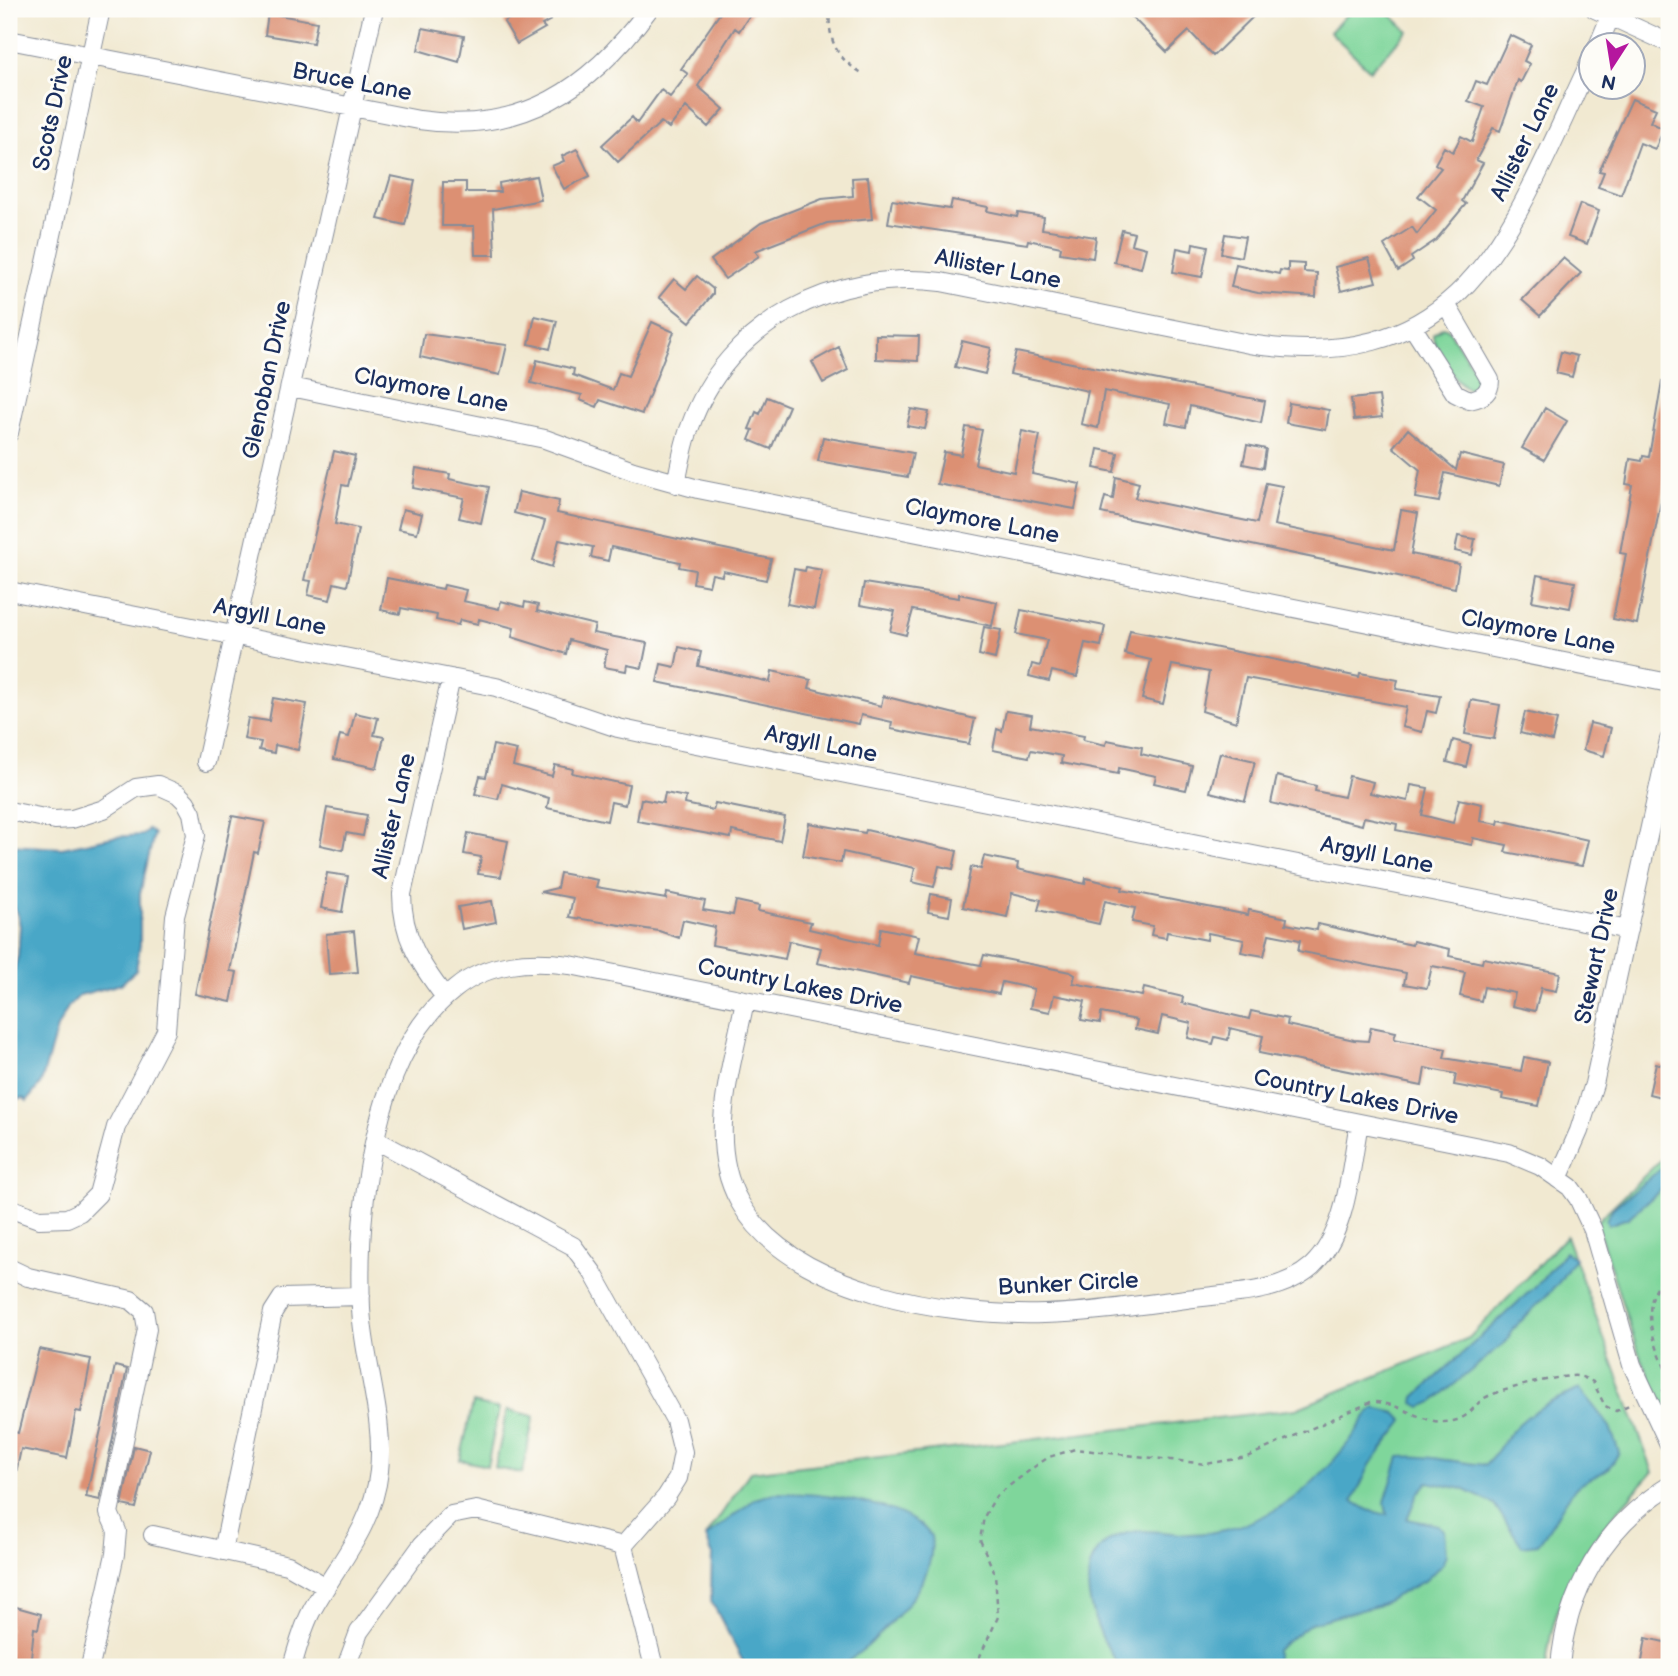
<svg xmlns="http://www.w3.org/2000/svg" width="1678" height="1676" font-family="'Balsamiq Sans',sans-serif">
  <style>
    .green { fill: #7fd69b; stroke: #4d827c; stroke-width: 2 }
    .water { fill: #49a7c7; stroke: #326b92; stroke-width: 2 }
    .building { fill: #dc9073 }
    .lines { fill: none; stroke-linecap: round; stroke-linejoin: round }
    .minor-casing { stroke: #868c98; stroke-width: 20 }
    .path { stroke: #868c98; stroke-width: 2.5; stroke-dasharray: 5 5; stroke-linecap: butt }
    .minor { stroke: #fff; stroke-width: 18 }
    .labels { text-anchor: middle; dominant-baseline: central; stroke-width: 6; stroke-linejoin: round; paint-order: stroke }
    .street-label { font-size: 23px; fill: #1b2f5e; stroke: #fdfcf7 }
  </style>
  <rect width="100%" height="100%" fill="#fdfcf7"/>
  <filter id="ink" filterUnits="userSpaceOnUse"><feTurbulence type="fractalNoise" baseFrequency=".0143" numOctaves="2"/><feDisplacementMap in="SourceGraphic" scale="14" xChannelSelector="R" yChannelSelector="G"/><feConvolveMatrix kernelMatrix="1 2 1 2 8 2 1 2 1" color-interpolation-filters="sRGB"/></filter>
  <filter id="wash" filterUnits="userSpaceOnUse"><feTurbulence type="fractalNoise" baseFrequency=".00686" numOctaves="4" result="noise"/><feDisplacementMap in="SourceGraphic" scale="28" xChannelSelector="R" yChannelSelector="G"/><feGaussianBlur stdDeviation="1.57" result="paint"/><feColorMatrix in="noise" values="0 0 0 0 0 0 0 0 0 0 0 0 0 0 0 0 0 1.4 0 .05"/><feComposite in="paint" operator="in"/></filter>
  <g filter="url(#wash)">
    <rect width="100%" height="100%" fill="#f1e9d1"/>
    <!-- green -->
    <path class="green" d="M1352,9H1385L1408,31L1370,70L1330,32Z
      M1443,327L1448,329L1480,379L1473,390C1460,391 1432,346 1433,334Z
      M1669,1152V1416L1637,1349L1596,1222Z
      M1566,1236L1653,1472C1594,1536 1555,1577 1546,1667H746L711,1600L712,1554L706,1537L750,1472L1296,1409L1469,1338Z
      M473,1403L499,1409L487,1466L460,1460Z
      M507,1410L534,1416L522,1473L495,1468Z"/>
    <!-- water -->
    <path class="water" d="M148,829L154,834L140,894V945L136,970L121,984L80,995L68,1007L57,1028L41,1083L27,1101L24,1098L9,1100V989L18,956L20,926L17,912L9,902V845L62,848L113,837L143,835Z
      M1669,1162V1183L1628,1218L1608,1225L1606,1220L1613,1208Z
      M1565,1252L1575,1258L1557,1285L1512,1330L1508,1340L1433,1402L1421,1407L1414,1403L1415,1397L1541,1281Z
      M1580,1389L1610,1427L1619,1452C1605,1482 1587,1473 1573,1491C1560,1508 1552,1527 1538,1544L1522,1546L1494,1504L1463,1489L1428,1482L1417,1495L1407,1519L1438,1525L1444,1530L1446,1554L1443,1563L1426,1580L1377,1606L1311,1623L1276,1650V1667H1121C1094,1635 1063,1555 1121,1535C1141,1527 1163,1533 1184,1534C1220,1535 1255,1523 1285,1504C1310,1488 1335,1460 1353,1437C1360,1427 1365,1414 1375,1408L1396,1413L1404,1421L1370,1465L1353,1501L1368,1510L1387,1515L1385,1502L1399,1457C1428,1454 1456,1463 1485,1465C1498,1454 1502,1441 1513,1430C1532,1409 1554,1400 1580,1389Z
      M775,1493C815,1493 907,1501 931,1536C937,1580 900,1613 872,1642C863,1651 852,1656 844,1667H746L711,1600L712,1554L706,1537L755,1499Z"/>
    <g id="blocks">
      <!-- building -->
      <path class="building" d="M525,9H544L551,20L542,25L545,28L517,44L504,22Z
        M723,9H754L739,31L735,28L698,86L724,109L708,127L686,107L669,128L661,122L618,162L602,145L632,117L637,123L661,90L670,97L688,74L681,69Z
        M1124,9H1261L1213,56L1189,31L1167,52Z
        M268,13L317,22L313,43L265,35Z
        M423,28L464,36L459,62L418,50Z
        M1510,35L1531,45L1524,61L1530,64L1521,82L1518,80L1500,131L1493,128L1476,160L1483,163L1462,201L1466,204L1436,240L1411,257L1413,261L1398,271L1384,245L1412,227L1417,234L1436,210L1418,196L1441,168L1435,164L1444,147L1453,152L1461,136L1472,142L1484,107L1468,101L1476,81L1487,85Z
        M1632,99L1656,109L1650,122L1664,129L1655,149L1640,143L1621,195L1598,187L1604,172L1599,171Z
        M577,149L590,176L564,189L552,166L564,161L562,156Z
        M391,176L415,181L405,225L378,219Z
        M536,176L541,200L493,209L495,255H475L474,226H442L443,182H466V192H500L499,183Z
        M868,177L872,219L827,223L755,251L759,256L725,279L711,260L761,223L822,199L853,196L852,178Z
        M892,200L950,209L952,200L988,207L987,211L1017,217L1018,213L1044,217L1042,229L1096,237L1093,258L1060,253L1061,247L1028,240L1027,244L888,223Z
        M1580,204L1599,211L1587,244L1568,237Z
        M1122,230L1134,233L1131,244L1146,248L1141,268L1114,262Z
        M1225,234L1245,237L1241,257L1221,253Z
        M1193,243L1208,246L1202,277L1173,272L1177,248L1192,251Z
        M1369,258L1376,282L1341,291L1335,267Z
        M1563,258L1581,273L1540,316L1522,300Z
        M1288,263L1304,264V272L1317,273L1316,297L1258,293L1231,287L1236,264L1279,274L1280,270L1288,271Z
        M697,276L713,289V294L690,322L659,297L674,279L686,289Z
        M535,316L557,321L550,349L529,344Z
        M652,322L674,332L642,414L600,400L597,407L580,400L582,395L531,383L537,360L574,369L573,375L613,390L619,373L628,376Z
        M424,334L507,345L500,375L420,357Z
        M876,335L919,336L918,361L876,359Z
        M962,341L991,348L985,374L955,367Z
        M839,347L848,370L823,383L812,362Z
        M1016,352L1265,401L1261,423L1190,406L1186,427L1166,423L1170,404L1104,391L1098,428L1081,424L1088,391L1010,374Z
        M1561,352L1577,356L1572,377L1556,373Z
        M1662,381L1669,382V460L1637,624L1613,619L1626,554L1620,553L1632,485L1626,484L1630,459L1642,461L1643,456L1649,457Z
        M1379,396L1382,417L1354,420L1351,399Z
        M767,397L789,406L771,449L749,440L753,430L749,429L756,412L760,414Z
        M1289,403L1329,410L1326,430L1286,423Z
        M1545,408L1567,421L1544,460L1522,448Z
        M911,409L929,412L925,429L907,426Z
        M966,427L982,430L975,464L1014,472L1022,431L1040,435L1032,474L1080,484L1075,509L937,484L944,452L961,455Z
        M1408,429L1456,470L1460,454L1504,465L1499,486L1445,473L1439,502L1415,498L1420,470L1393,447Z
        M823,437L913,453L908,477L818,461Z
        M1247,445L1266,449L1263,468L1243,464Z
        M1098,449L1118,453L1114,472L1094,468Z
        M334,451L355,456L348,486L342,485L335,524L358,529L347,586L334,583L330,600L308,595L311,581L304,580Z
        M416,468L450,474L449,479L489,487L481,523L459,518L464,498L413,488Z
        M1116,477L1139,483L1135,498L1257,523L1266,483L1282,486L1274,525L1394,550L1401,510L1418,513L1411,554L1459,564L1455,588L1101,513L1105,497L1113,499Z
        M519,492L559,501L557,513L771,559L766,580L723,571L722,576L712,574L709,586L693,583L695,570L679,567L680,562L611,547L608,561L591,557L593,547L559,540L552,567L533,561L545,521L514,513Z
        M403,509L422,514L417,533L398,529Z
        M1458,536L1475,539L1472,555L1455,551Z
        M806,567L822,570L814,609L787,604L794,569L805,571Z
        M1537,575L1575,582L1570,608L1532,601Z
        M387,578L443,589L444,585L466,590L463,601L499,609L501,601L524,607L525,602L538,605L537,611L595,625L593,633L647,643L642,668L627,665L626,671L604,667L607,650L569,640L566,654L512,637L514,628L479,619L478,624L460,620L458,625L436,620L437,615L401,608L400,614L381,610Z
        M864,583L959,598V594L997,602L992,626L913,610L906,635L890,631L895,611L860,605Z
        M1021,610L1105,626L1101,646L1085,643L1077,677L1052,671L1049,681L1029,676L1032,664L1040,666L1047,640L1016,634Z
        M984,627L1001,630L995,659L979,655Z
        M1130,630L1359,677L1360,673L1398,680L1396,689L1440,696L1436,713L1427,711L1422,732L1402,727L1406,707L1246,678L1236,722L1202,711L1209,672L1172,665L1163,704L1142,699L1151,660L1125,654Z
        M679,647L701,652L698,666L770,682L772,671L811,680L809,688L881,706L883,696L975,719L969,744L891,729L892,722L861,715L859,724L657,682L661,664L675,667Z
        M273,698L307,704L298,750L275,745L274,753L259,750L261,742L244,739L248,718L269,721Z
        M1471,700L1500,705L1494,739L1465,734Z
        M1006,711L1032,715L1030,726L1084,736L1083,740L1106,745L1107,740L1142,747L1141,754L1192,766L1186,790L1154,783L1156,776L1119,768L1118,774L1061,763L1062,756L1031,750L1029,757L993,750L997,729L1002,731Z
        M1525,712L1557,720L1552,741L1520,733Z
        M355,713L378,718L374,735L384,737L377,768L334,759L340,735L349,737Z
        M1590,723L1611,728L1604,756L1583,750Z
        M1453,740L1471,745L1466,767L1447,762Z
        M493,745L517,750L513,766L552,776L555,765L573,769L572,773L629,785L625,805L611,802L607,821L547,808L549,798L502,784L498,799L475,794L480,776L486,777Z
        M1220,753L1255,761L1245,801L1210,792Z
        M1277,776L1316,786L1315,791L1344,797L1349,776L1373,782L1370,793L1408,801L1411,785L1428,788L1422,815L1453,823L1459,799L1482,804L1480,821L1498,824L1499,820L1588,840L1582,866L1505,852L1507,845L1473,838L1472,845L1396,830L1397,824L1364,817L1362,825L1271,803Z
        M665,793L686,797L685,804L713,810L715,803L785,817L780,841L732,831L731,838L637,821L641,799L663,803Z
        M327,808L367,815L363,836L346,833L343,850L320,845Z
        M232,816L265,822L258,853L254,852L230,971L237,972L231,1002L195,994Z
        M809,823L865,833L866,830L957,851L953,869L939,866L934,887L912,882L915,868L843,852L841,863L803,856Z
        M468,833L508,841L501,877L478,874L481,857L464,854Z
        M984,856L1018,863L1017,869L1085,884L1086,878L1123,887L1122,890L1248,915L1249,910L1287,918L1286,924L1317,930L1318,924L1412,945L1413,941L1450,949L1449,956L1482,963L1483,958L1560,973L1556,991L1541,988L1535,1011L1512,1006L1515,993L1484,987L1481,1001L1460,996L1465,972L1432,966L1427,988L1404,984L1406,973L1298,951L1300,940L1269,934L1264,956L1241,952L1244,940L1208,933L1207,940L1167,932L1166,938L1151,935L1153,926L1132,922L1135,908L1105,901L1099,924L1038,910L1041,900L1012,893L1007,917L963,907L971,867L981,869Z
        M327,873L348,876L342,912L321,908Z
        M560,873L598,880L596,887L666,899L667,893L705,901L703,910L733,915L736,901L759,906L758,911L811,922L809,929L878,945L881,928L919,936L915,953L981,965L984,955L1070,972L1075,975L1073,983L1142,996L1144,988L1183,997L1182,1003L1249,1019L1251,1011L1288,1019L1287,1025L1354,1040L1368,1041L1371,1027L1396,1032L1394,1039L1446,1049L1444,1058L1521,1071L1524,1057L1548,1062L1539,1106L1502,1099L1503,1094L1454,1085L1456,1074L1425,1068L1422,1086L1259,1053L1263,1036L1230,1028L1228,1040L1215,1037L1213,1044L1188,1038L1191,1023L1162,1016L1158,1034L1135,1029L1137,1020L1101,1013L1100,1023L1081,1020L1085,1001L1054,995L1050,1012L1030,1008L1034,989L1002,982L999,994L911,976L909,983L817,963L821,948L789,941L785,959L712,945L715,927L683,920L679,938L659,931L569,917L573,898L540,892L557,888Z
        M931,894L952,898L949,916L928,912Z
        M492,901L496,922L462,929L458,907Z
        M354,931L358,972L329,974L326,934Z
        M1656,1063L1669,1067V1099L1649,1094Z
        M39,1349L91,1359L81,1412L76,1411L67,1458L21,1449L15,1478H9V1431L18,1433Z
        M115,1366L127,1369L100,1500L86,1497Z
        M134,1446L150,1450L136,1508L122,1505Z
        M9,1605L41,1614L38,1629L34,1628L30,1667H9Z
        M1646,1638L1669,1643V1667H1641Z"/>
    </g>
  </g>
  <g filter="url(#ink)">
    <use href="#blocks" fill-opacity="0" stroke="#868c98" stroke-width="2"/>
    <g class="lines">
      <defs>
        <path id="minor" d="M1595,9L1669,43
          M9,40L419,120C522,135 590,89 649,9
          M1598,46L1610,17
          M1412,326L1455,393L1469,400C1481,398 1490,393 1490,380L1446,304
          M291,387L545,439L633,471L698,489L1669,683
          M9,433L101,9
          M676,484C680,465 683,445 690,427C727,322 835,269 941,282L1249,344C1470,379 1512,225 1590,62
          M9,591L496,687L618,728L646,734L1628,930
          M206,762L374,9
          M9,811L55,820L72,819L104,809L136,788L158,785L178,794L186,802L192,813L196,835L175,916L166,1031L116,1127L98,1194L80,1212L67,1218L39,1219L9,1208
          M445,997C420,964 402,937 402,894L451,678
          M745,1000C733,1065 705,1140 739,1201C789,1292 950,1317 1044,1314C1091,1313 1139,1305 1186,1299C1227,1293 1279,1295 1312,1266C1348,1232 1350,1169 1359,1123
          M376,1140L573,1246L593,1273L675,1420L683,1452L678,1478L666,1497L623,1546L654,1667
          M1558,1179L1579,1131L1594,1084L1669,740
          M9,1268L28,1277L131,1300L144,1311L147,1329L109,1513L117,1531L115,1554L90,1667
          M153,1535L288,1565L326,1587
          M223,1551L273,1312L282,1298L361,1296
          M292,1667C297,1649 302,1630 311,1612C337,1564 373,1528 379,1471C385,1417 364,1363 361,1309C357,1211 372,1054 455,989C488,962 530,960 570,965L1509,1153L1540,1166L1570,1187L1578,1198L1593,1230L1632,1365L1669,1444
          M346,1667L359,1632L422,1545L451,1515L476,1510L623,1546
          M1560,1667C1566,1592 1604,1526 1669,1486"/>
      </defs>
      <!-- minor casing -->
      <use href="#minor" class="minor-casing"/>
      <!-- path -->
      <path class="path" d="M830,9C827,40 837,60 864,74
        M1669,1271C1636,1304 1653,1340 1669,1377
        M1662,1391L1669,1387
        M975,1667L998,1617L995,1574L980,1540L984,1517L996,1496L1034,1467L1049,1457L1075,1449L1206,1464L1247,1457L1371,1402C1401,1401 1423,1427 1453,1421C1468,1418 1473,1407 1483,1399C1493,1391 1564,1374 1577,1376C1582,1376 1588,1380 1593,1382L1605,1406L1616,1411L1633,1403"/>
      <!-- minor -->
      <use href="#minor" class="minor"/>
    </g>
  </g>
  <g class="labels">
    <!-- street labels -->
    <g class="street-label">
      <text transform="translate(352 82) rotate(11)">Bruce Lane</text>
      <text transform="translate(53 113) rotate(-78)">Scots Drive</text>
      <text transform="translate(1525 142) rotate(-64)">Allister Lane</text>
      <text transform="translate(998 269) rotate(11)">Allister Lane</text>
      <text transform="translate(267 380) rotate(-78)">Glenoban Drive</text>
      <text transform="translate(431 390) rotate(11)">Claymore Lane</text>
      <text transform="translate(982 521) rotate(11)">Claymore Lane</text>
      <text transform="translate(270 617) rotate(11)">Argyll Lane</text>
      <text transform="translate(1538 632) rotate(11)">Claymore Lane</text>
      <text transform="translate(821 744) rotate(11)">Argyll Lane</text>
      <text transform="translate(394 816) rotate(-77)">Allister Lane</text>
      <text transform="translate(1377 855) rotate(11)">Argyll Lane</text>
      <text transform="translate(1597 956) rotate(-78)">Stewart Drive</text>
      <text transform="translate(800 986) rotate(11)">Country Lakes Drive</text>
      <text transform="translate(1356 1097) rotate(11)">Country Lakes Drive</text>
      <text transform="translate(1068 1284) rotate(-3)">Bunker Circle</text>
    </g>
  </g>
  <!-- margin -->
  <rect width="1678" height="1676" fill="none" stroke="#fdfcf7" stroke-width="35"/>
  <!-- north arrow -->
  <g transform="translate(1612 66) rotate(192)"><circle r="33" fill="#fdfcf7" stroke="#a3aaba" stroke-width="2"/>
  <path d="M0-5L12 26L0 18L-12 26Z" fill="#b5179e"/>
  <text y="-10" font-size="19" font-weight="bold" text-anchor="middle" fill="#1b2f5e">N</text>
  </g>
</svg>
